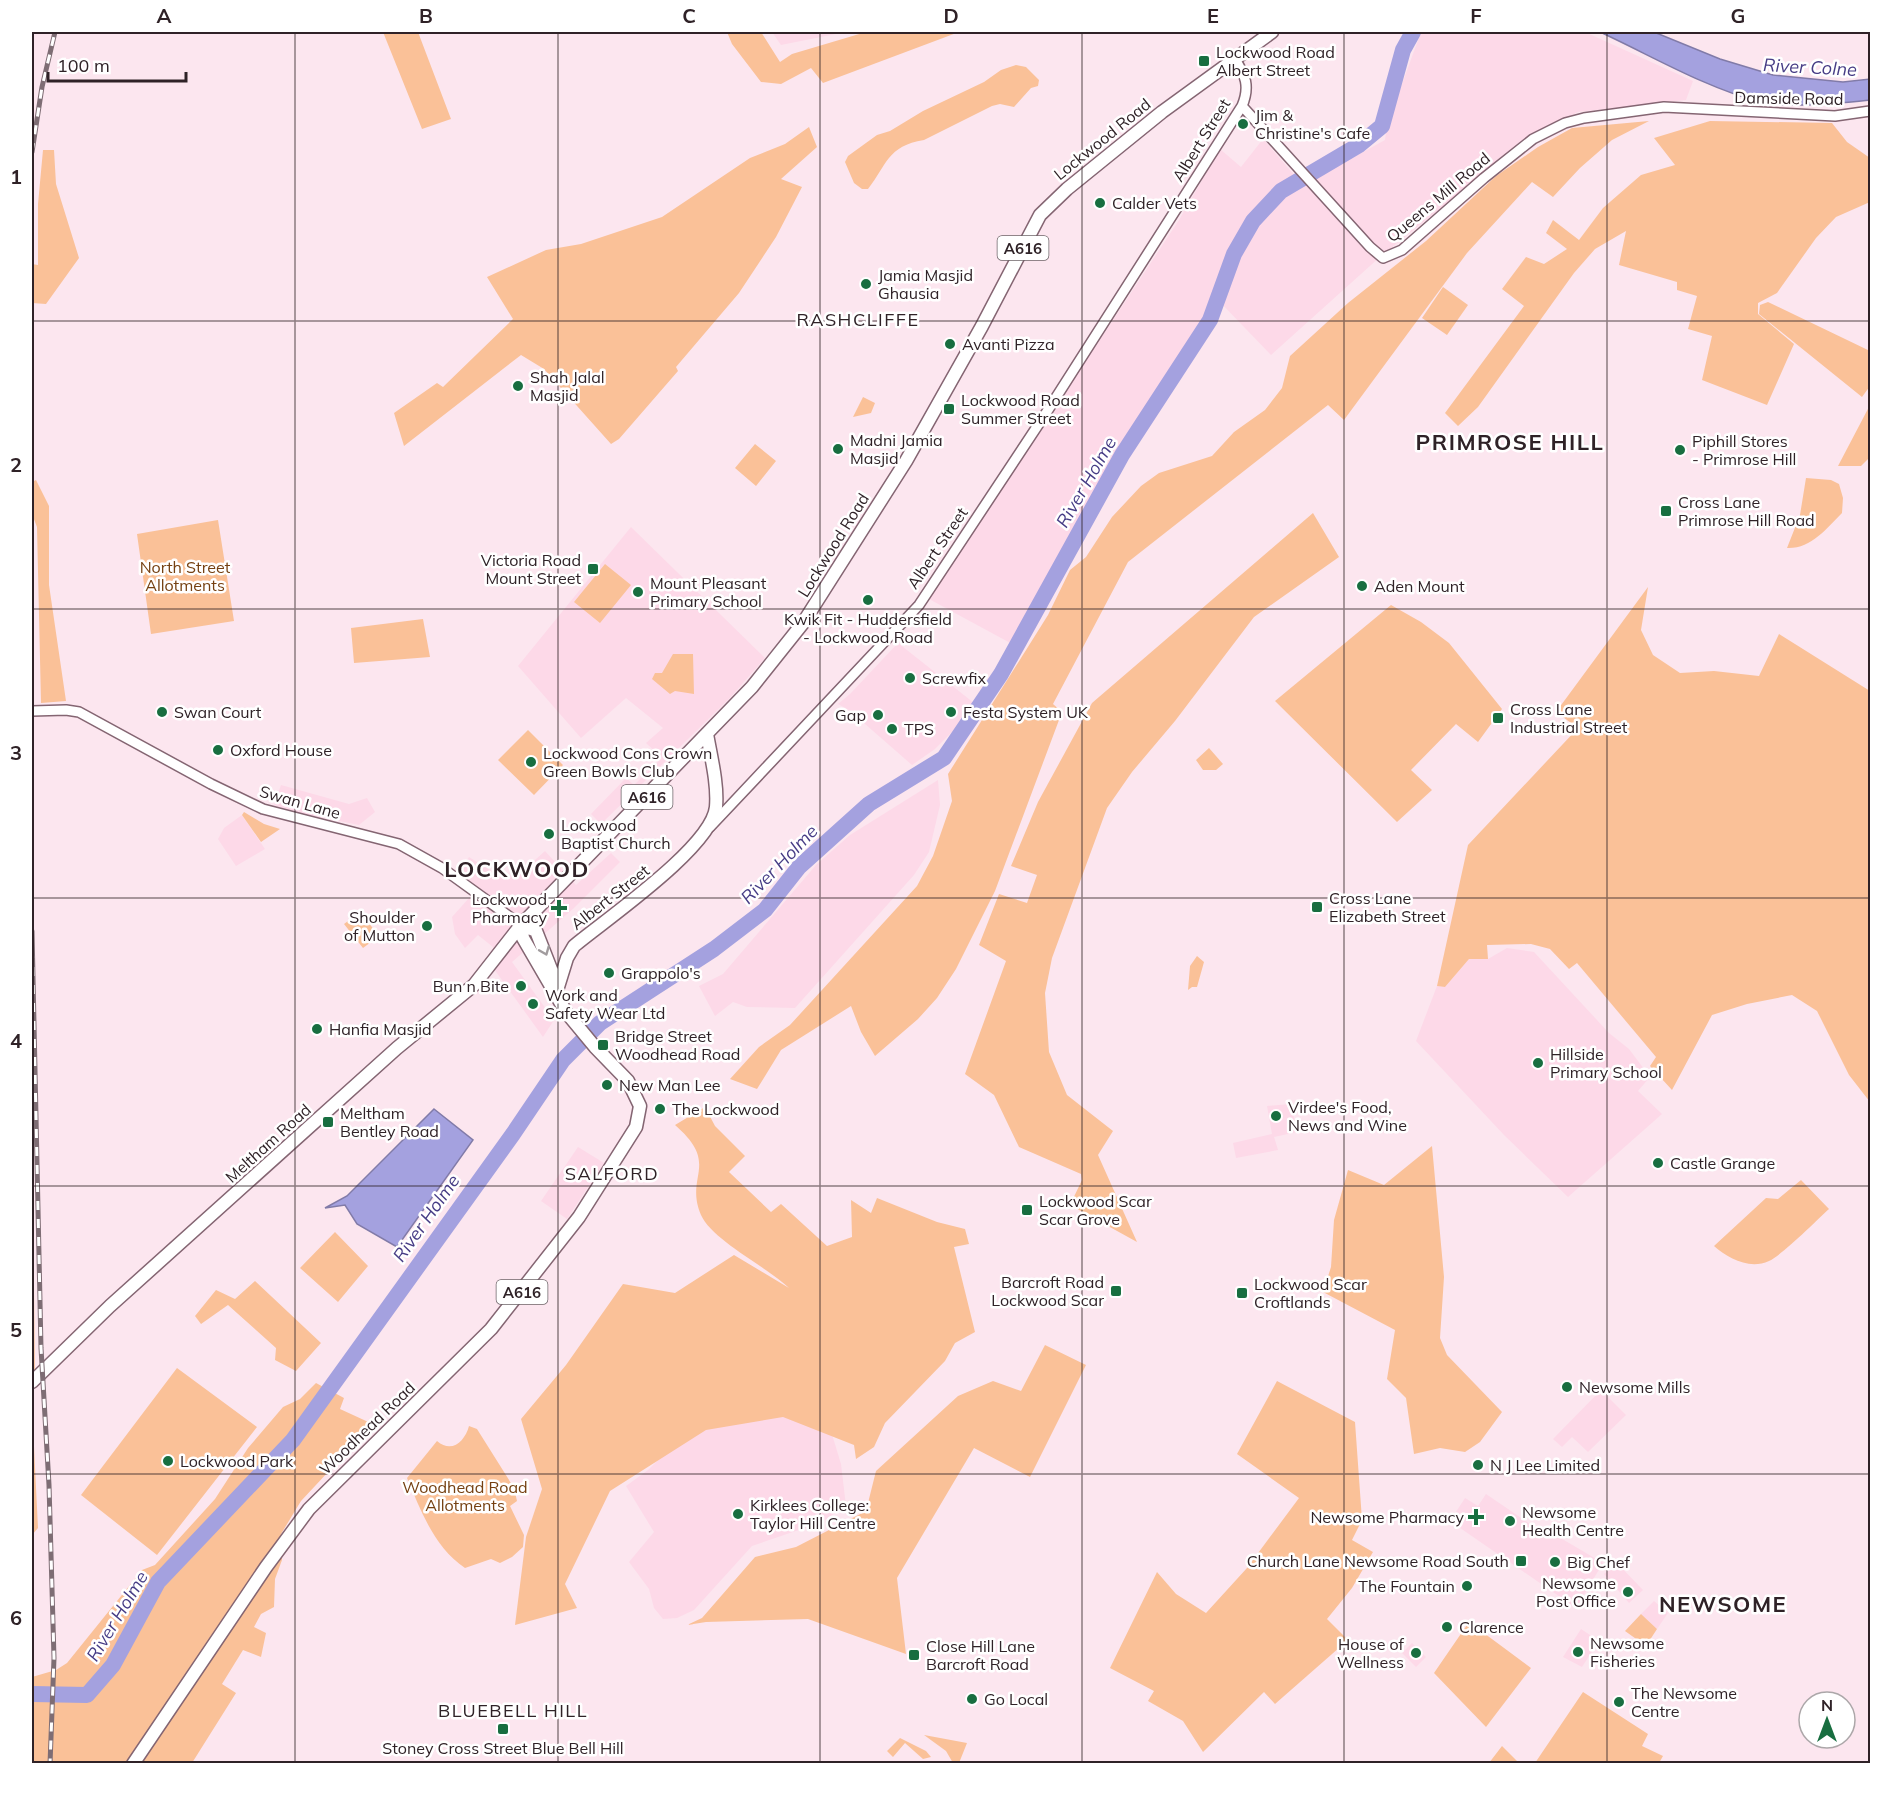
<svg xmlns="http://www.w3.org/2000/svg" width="1902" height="1795" font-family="Mulish,sans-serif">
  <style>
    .built { fill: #fdd9e8 }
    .green { fill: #fac198 }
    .water { fill: #a4a1df; stroke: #817ba8; stroke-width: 1.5 }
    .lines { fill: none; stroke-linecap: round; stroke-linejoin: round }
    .river { stroke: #a4a1df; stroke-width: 16 }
    .minor-casing { stroke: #846572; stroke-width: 12 }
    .major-casing { stroke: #846572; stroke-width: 15 }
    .minor { stroke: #fff; stroke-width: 9 }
    .major { stroke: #fff; stroke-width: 12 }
    .rail-casing { stroke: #7e6d74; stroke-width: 5 }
    .rail { stroke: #fff; stroke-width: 3; stroke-dasharray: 9; stroke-linecap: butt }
    .oneway { stroke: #a19c9e }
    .grid { fill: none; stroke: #2f2227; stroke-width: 1.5; stroke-opacity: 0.55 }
    .poi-dot { fill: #186e40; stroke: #fff; stroke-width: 2 }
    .labels { text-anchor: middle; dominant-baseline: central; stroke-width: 5; stroke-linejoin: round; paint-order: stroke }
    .shield { fill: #fff; stroke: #6d6468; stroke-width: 1.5 }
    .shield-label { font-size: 15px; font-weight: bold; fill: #2f2227 }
    .poi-label { font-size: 16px; fill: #2f2227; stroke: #fff; text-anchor: start }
    .street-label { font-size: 16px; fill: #2f2227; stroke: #fff }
    .park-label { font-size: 16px; fill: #754011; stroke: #fff }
    .water-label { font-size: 18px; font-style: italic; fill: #463c85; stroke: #fff }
    .neighbourhood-label { font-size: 18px; letter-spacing: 1.5px; fill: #2f2227; stroke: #fff }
    .district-label { font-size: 22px; font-weight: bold; letter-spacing: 1.5px; fill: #2f2227; stroke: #fff }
    .neatline { fill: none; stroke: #2f2227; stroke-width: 2 }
    .grid-label { font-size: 20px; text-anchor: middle; font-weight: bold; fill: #2f2227 }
  </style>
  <rect width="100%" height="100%" fill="#fce6ef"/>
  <!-- built -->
  <path class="built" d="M772,32H846L781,45Z
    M1421,32H1585L1693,81L1686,100L1578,112L1530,137L1381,256L1271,355L1216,298L1136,421L1089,515L1014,645L929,599L1179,220L1220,149L1241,167L1263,139L1303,185L1385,140L1387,125Z
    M631,527L765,658L729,699L601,824L591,814L626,778L634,785L662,758L646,743L663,728L626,698L581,738L518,666Z
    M898,643L974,703L958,726L935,749L912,765L849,710L838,704L850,694Z
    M938,780L940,805L929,852L914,875L795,1008L747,1007L733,1002L715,1016L699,986L723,974L816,865L850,835Z
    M281,785L349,804L367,798L375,812L359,825L294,812L274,805Z
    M242,815L265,849L236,866L218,839L224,828Z
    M545,851L576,885L611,853L620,862L574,908L512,962L554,1020L543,1037L494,969L493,947L478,935L465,948L455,934L452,917L478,888L457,874L469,857L504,879L525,869Z
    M1507,948L1534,952L1609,1033L1629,1049L1650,1077L1638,1091L1662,1114L1568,1197L1504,1135L1416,1041L1437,986L1445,987L1469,959H1488Z
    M1291,1104L1297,1132L1274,1137L1278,1150L1236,1158L1233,1143L1272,1134L1267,1106Z
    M578,1147L604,1163L567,1219L541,1201Z
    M1601,1390L1626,1415L1588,1452L1572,1437L1562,1447L1553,1439Z
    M824,1408L841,1464L846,1506L822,1522L752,1546L694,1610L677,1618L663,1619L654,1608L649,1589L629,1562L654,1532L626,1486L648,1470L686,1432Z
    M1486,1494L1530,1524L1547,1530L1603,1563L1576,1608L1450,1521L1465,1498L1478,1506Z
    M1617,1563L1643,1590L1629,1603L1604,1574Z
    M1654,1601L1668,1613L1657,1629L1641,1614Z
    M1581,1629L1599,1641L1582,1667L1563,1657Z
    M1412,1643L1426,1657L1416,1667L1402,1653Z"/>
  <!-- green -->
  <path class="green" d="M383,32H418L451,119L422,129Z
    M727,32H761L780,62L792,54L866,32H959L823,83L811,68L781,84L761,82L732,44Z
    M1016,65L1026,67L1039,80L1038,86L1031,88L1014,107L1000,104L992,106L924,140C887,146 887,165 868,189H862L854,183L845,162L848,156L877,135L890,131L923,111L984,82L1001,70Z
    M1649,121L1612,140L1580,168L1553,197L1532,182L1467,253L1344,420L1328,405L1128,562L1053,704L1062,712L995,891L956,969L937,998L918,1019L875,1056L861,1032L851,1006L781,1050L757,1089L730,1079L759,1047L790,1025L917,886L933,856L952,801L948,774L1048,615L1070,570L1086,557L1112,517L1141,486L1159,473L1212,456L1234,432L1265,410L1282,388L1290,356L1348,303L1426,241L1496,176L1538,147L1572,128Z
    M1710,121L1832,123L1847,142L1870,158V202L1836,217L1816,238L1777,293L1758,303V314L1794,344L1767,405L1702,380L1712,336L1688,329L1697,296L1677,290V282L1619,265L1626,231L1595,249L1574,273L1478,407L1458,426L1445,413L1524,306L1502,289L1526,257L1544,264L1567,249L1546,233L1553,220L1579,240L1603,208L1641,175L1675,165L1654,138Z
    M809,127L817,147L781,179L802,187L776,237L739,293L676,367L678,371L619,439L611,444L544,369L521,355L404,446L394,413L437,383L443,387L513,319L487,277L546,250L581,244L662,217L750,158L785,144Z
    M43,150H54L56,184L79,258L46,304L32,303V264L38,265V204Z
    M1443,287L1468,305L1447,335L1422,318Z
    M1768,302L1870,351V386L1862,397L1759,314L1760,305Z
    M863,397L875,403L871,413L853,417Z
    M1870,405V457L1861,466H1838Z
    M755,444L776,461L756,486L735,468Z
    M1806,478L1831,480L1839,484L1843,498L1842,513C1826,529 1811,549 1787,548L1800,515Z
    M36,480L49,506V585L66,701L41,703L37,527L32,514V482Z
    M1313,513L1339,557L1254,617L1175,721L1132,772L1107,808L1052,958L1045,993L1049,1052L1067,1095L1113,1131L1098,1155L1137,1242L1070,1205L1082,1180L1081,1174L1019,1147L994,1095L965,1074L1006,961L979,945L999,894L1027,903L1037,875L1011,866L1038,802L1092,703Z
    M218,520L234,621L151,634L137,534Z
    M605,564L631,585L600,623L574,602Z
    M1648,587L1641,630L1653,655L1680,673L1714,671L1759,676L1779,634L1870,691V1102L1849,1075L1817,1011L1792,995L1747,1004L1712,1015L1672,1090L1650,1066L1656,1057L1577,963L1569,969L1550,949L1531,944L1487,945L1488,959H1469L1445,987L1437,986L1468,845L1578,728L1556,712Z
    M1391,605L1421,622L1449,643L1502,709L1478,742L1456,724L1411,770L1432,790L1397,822L1275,701Z
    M423,619L430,657L354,663L351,628Z
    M673,654H693L694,694L675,691L670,694L652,679L655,673H662Z
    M528,730L563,765L534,795L498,760Z
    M1209,748L1223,764L1216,770H1203L1196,760Z
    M244,812L264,824L280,829L261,842L242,815Z
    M360,912L379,936L363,948L344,924Z
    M1197,956L1204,962L1197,987H1192L1188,990L1190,966Z
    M705,1107L715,1126L745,1156L729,1172L771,1212L781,1204L827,1246L852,1237L851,1200L871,1213L877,1198L937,1222L965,1229L969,1244L954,1247L975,1332L955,1343L945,1361L885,1423L874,1447L856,1459L854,1445L783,1417L706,1430L610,1491L565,1584L577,1608L515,1625L526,1537L542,1489L521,1419L566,1365L623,1284L675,1293L734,1255L789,1288C767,1267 712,1240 701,1215C684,1175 721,1165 675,1125Z
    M1432,1146L1444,1277L1440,1338L1447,1355L1502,1412L1480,1442L1465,1452L1440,1448L1414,1454L1406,1398L1387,1379L1395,1330L1323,1292L1331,1267L1334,1220L1348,1170L1384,1185Z
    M1801,1180L1829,1209C1817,1220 1781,1256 1769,1261C1749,1270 1728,1258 1714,1246L1766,1198L1778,1199Z
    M335,1232L368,1266L338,1302L300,1268Z
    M255,1281L321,1343L296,1371L275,1360L276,1348L228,1305L201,1324L195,1316L216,1290L235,1299Z
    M34,1286L35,1379L32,1380V1287Z
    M1045,1345L1086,1365L1030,1477L974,1448L897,1578L906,1654L808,1619L706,1622L687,1625L702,1618L755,1557L796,1547L866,1511L876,1471L958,1396L993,1381L1021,1391Z
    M177,1368L257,1427L157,1555L81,1495Z
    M1277,1381L1355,1422L1362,1520L1352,1540L1373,1552L1352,1588L1327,1619L1348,1640L1275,1704L1264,1692L1203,1752L1183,1721L1148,1701L1154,1691L1110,1668L1157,1572L1176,1594L1206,1613L1247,1568L1299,1498L1237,1454Z
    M316,1383L344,1398L340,1409L377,1426L362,1433L348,1444L343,1456L301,1501L281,1534L282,1560L275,1579L274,1607L261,1614L254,1627L266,1633L261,1657L243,1650L222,1684L236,1693L192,1763L32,1764V1677L56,1670L67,1663L142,1570L155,1565L215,1499L248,1448L283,1407L300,1399Z
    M32,1406L38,1528L32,1535Z
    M469,1426L477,1429L514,1488L517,1501L510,1506L524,1535L523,1547L512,1557L500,1563L491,1559L465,1568C434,1547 421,1511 407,1478L437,1441C452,1454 465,1441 469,1426Z
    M1641,1614L1657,1629L1646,1646L1625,1631Z
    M1469,1622L1531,1668L1486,1727L1434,1673Z
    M1583,1692L1648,1734L1642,1746L1663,1756L1659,1763H1535Z
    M924,1735L967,1743L959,1763H953L946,1751Z
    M900,1738L926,1751L931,1757L923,1759L905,1743L893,1757L887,1751Z
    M1502,1746L1518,1762L1517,1763H1489Z"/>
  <!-- water -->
  <path class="water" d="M1600,32H1654L1720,59L1773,75L1843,82L1870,79V100C1843,103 1786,108 1760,102C1704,87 1652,56 1600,32Z
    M434,1109L473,1140L397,1247L357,1224L345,1205L325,1208L347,1196Z"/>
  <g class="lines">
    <!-- river -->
    <path class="river" d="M32,1694L87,1695L113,1665L158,1582L293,1440L513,1134L563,1060L600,1023L714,949L765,910L799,867L869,804L944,758L1001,674L1122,455L1210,320L1234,254L1253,221L1281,191L1359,145L1382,126L1403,50L1413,32"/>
    <defs>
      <path id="minor" d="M1242,106L1370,247L1383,258L1402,250L1484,178L1533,139L1565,123L1584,118L1664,107L1835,116L1870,111
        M32,711L66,710L79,712L211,784L263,809L399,844L442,868L521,925
        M710,827L919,605L1048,410L1242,106C1250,87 1246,75 1234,58"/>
      <path id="major" d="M521,925L536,931L558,987
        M558,987L567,958L574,946C605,920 712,847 716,807C718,784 711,757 707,734
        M32,1382L110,1306L397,1048L474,985L521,925L752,687L803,623L906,461L982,326L1040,215L1067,189L1162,112L1272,32
        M133,1764L266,1567L309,1509L491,1329L579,1217L636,1127L640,1106L628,1081L595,1047L566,1012L523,938L521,925"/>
    </defs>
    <!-- minor casing -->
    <use href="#minor" class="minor-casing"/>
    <!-- major casing -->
    <use href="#major" class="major-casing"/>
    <!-- minor -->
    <use href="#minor" class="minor"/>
    <!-- major -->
    <use href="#major" class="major"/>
    <defs>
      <path id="rail" d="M32,152L42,87L55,32
        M32,931L41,1348L49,1485L54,1658L50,1764"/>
    </defs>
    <!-- rail casing -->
    <use href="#rail" class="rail-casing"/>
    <!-- rail -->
    <use href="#rail" class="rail"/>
  </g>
  <!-- one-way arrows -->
  <defs><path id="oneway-chevron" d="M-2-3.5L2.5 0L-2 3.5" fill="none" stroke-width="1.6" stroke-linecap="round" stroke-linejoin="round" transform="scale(1.5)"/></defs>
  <use class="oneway" href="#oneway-chevron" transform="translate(545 951) rotate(68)"/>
  <!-- grid -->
  <path class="grid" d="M295,32V1764M558,32V1764M820,32V1764M1082,32V1764M1344,32V1764M1607,32V1764M32,321H1870M32,609H1870M32,898H1870M32,1186H1870M32,1474H1870"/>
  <!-- markers -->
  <g class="poi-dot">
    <rect x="1198" y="55" width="12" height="12" rx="3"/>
    <circle cx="1243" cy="124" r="6"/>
    <circle cx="1100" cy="203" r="6"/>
    <circle cx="866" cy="284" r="6"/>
    <circle cx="950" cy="344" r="6"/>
    <circle cx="518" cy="386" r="6"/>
    <rect x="943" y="403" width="12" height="12" rx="3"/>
    <circle cx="838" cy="449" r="6"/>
    <circle cx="1680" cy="450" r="6"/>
    <rect x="1660" y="505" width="12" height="12" rx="3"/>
    <rect x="587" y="563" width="12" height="12" rx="3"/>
    <circle cx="1362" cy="586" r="6"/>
    <circle cx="638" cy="592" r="6"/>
    <circle cx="868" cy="600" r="6"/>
    <circle cx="910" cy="678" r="6"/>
    <circle cx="162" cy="712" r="6"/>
    <circle cx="951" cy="712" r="6"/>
    <circle cx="878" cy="715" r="6"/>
    <rect x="1492" y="712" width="12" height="12" rx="3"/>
    <circle cx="892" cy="729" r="6"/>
    <circle cx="218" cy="750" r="6"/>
    <circle cx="531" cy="762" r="6"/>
    <circle cx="549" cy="834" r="6"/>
    <rect x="1311" y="901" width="12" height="12" rx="3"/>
    <path d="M556 899h6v6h6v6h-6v6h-6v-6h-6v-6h6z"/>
    <circle cx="427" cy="926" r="6"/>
    <circle cx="609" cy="973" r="6"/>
    <circle cx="521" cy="986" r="6"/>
    <circle cx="533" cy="1004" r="6"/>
    <circle cx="317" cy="1029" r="6"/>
    <rect x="597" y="1039" width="12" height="12" rx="3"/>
    <circle cx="1538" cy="1063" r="6"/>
    <circle cx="607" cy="1085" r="6"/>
    <circle cx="660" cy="1109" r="6"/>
    <circle cx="1276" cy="1116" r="6"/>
    <rect x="322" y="1116" width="12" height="12" rx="3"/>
    <circle cx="1658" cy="1163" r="6"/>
    <rect x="1021" y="1204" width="12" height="12" rx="3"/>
    <rect x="1110" y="1285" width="12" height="12" rx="3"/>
    <rect x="1236" y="1287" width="12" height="12" rx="3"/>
    <circle cx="1567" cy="1387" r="6"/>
    <circle cx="168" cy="1461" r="6"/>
    <circle cx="1478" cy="1465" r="6"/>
    <circle cx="738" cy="1514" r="6"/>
    <path d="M1473 1508h6v6h6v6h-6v6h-6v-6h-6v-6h6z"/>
    <circle cx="1510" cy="1521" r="6"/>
    <rect x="1515" y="1555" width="12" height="12" rx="3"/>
    <circle cx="1555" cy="1562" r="6"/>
    <circle cx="1467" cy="1586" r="6"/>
    <circle cx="1628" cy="1592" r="6"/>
    <circle cx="1447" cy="1627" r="6"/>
    <circle cx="1578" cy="1652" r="6"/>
    <circle cx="1416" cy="1653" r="6"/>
    <rect x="908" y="1649" width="12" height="12" rx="3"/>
    <circle cx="972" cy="1699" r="6"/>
    <circle cx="1619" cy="1702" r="6"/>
    <rect x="497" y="1723" width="12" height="12" rx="3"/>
  </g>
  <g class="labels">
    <!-- shield labels -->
    <g class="shield">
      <rect x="997.5" y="236" width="51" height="24" rx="4.5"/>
      <rect x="621.5" y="785" width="51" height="24" rx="4.5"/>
      <rect x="496.5" y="1280" width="51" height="24" rx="4.5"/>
    </g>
    <g class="shield-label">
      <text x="1023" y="248">A616</text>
      <text x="647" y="797">A616</text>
      <text x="522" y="1292">A616</text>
    </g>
    <!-- poi labels -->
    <g class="poi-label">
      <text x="1216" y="52">Lockwood Road<tspan x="1216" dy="18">Albert Street</tspan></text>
      <text x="1255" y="115">Jim &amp;<tspan x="1255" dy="18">Christine's Cafe</tspan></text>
      <text x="1112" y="203">Calder Vets</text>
      <text x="878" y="275">Jamia Masjid<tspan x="878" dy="18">Ghausia</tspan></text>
      <text x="962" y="344">Avanti Pizza</text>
      <text x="530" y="377">Shah Jalal<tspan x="530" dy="18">Masjid</tspan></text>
      <text x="961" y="400">Lockwood Road<tspan x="961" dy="18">Summer Street</tspan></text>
      <text x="850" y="440">Madni Jamia<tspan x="850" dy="18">Masjid</tspan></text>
      <text x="1692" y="441">Piphill Stores<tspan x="1692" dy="18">- Primrose Hill</tspan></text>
      <text x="1678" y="502">Cross Lane<tspan x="1678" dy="18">Primrose Hill Road</tspan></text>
      <text x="581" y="560" text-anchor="end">Victoria Road<tspan x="581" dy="18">Mount Street</tspan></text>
      <text x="650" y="583">Mount Pleasant<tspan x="650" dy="18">Primary School</tspan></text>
      <text x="1374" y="586">Aden Mount</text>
      <text x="868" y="619" text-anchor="middle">Kwik Fit - Huddersfield<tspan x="868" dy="18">- Lockwood Road</tspan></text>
      <text x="922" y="678">Screwfix</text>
      <text x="1510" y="709">Cross Lane<tspan x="1510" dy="18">Industrial Street</tspan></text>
      <text x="174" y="712">Swan Court</text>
      <text x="963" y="712">Festa System UK</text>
      <text x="866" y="715" text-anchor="end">Gap</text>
      <text x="904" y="729">TPS</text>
      <text x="230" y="750">Oxford House</text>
      <text x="543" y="753">Lockwood Cons Crown<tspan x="543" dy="18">Green Bowls Club</tspan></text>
      <text x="561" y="825">Lockwood<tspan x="561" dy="18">Baptist Church</tspan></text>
      <text x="1329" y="898">Cross Lane<tspan x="1329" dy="18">Elizabeth Street</tspan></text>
      <text x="547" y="899" text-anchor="end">Lockwood<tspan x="547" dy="18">Pharmacy</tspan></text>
      <text x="415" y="917" text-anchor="end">Shoulder<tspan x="415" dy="18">of Mutton</tspan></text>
      <text x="621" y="973">Grappolo's</text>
      <text x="509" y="986" text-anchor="end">Bun n Bite</text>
      <text x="545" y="995">Work and<tspan x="545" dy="18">Safety Wear Ltd</tspan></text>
      <text x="329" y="1029">Hanfia Masjid</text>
      <text x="615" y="1036">Bridge Street<tspan x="615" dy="18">Woodhead Road</tspan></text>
      <text x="1550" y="1054">Hillside<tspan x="1550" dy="18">Primary School</tspan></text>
      <text x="619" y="1085">New Man Lee</text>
      <text x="1288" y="1107">Virdee's Food,<tspan x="1288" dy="18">News and Wine</tspan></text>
      <text x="672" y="1109">The Lockwood</text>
      <text x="340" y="1113">Meltham<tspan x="340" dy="18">Bentley Road</tspan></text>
      <text x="1670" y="1163">Castle Grange</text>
      <text x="1039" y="1201">Lockwood Scar<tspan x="1039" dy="18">Scar Grove</tspan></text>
      <text x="1104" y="1282" text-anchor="end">Barcroft Road<tspan x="1104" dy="18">Lockwood Scar</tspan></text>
      <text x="1254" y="1284">Lockwood Scar<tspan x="1254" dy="18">Croftlands</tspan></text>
      <text x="1579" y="1387">Newsome Mills</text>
      <text x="180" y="1461">Lockwood Park</text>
      <text x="1490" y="1465">N J Lee Limited</text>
      <text x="750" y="1505">Kirklees College:<tspan x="750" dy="18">Taylor Hill Centre</tspan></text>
      <text x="1522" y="1512">Newsome<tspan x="1522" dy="18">Health Centre</tspan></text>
      <text x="1464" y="1517" text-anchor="end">Newsome Pharmacy</text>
      <text x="1509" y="1561" text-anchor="end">Church Lane Newsome Road South</text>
      <text x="1567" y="1562">Big Chef</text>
      <text x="1616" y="1583" text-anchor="end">Newsome<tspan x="1616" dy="18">Post Office</tspan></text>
      <text x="1455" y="1586" text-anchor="end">The Fountain</text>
      <text x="1459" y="1627">Clarence</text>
      <text x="1590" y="1643">Newsome<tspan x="1590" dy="18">Fisheries</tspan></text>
      <text x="1404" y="1644" text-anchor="end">House of<tspan x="1404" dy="18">Wellness</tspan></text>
      <text x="926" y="1646">Close Hill Lane<tspan x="926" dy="18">Barcroft Road</tspan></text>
      <text x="1631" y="1693">The Newsome<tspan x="1631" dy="18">Centre</tspan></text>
      <text x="984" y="1699">Go Local</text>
      <text x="503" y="1748" text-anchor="middle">Stoney Cross Street Blue Bell Hill</text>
    </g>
    <!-- street labels -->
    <g class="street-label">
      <text transform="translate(1789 98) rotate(1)">Damside Road</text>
      <text transform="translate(1102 139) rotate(-39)">Lockwood Road</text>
      <text transform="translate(1201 140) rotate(-58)">Albert Street</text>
      <text transform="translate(1438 197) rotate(-40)">Queens Mill Road</text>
      <text transform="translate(833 545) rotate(-58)">Lockwood Road</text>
      <text transform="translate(937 548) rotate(-56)">Albert Street</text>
      <text transform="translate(300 802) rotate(16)">Swan Lane</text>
      <text transform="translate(610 897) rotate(-38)">Albert Street</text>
      <text transform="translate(268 1143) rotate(-42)">Meltham Road</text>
      <text transform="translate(367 1428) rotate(-44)">Woodhead Road</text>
    </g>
    <!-- park labels -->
    <g class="park-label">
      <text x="185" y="567">North Street<tspan x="185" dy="18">Allotments</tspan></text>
      <text x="465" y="1487">Woodhead Road<tspan x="465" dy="18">Allotments</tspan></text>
    </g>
    <!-- water labels -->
    <g class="water-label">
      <text transform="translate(1810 67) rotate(3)">River Colne</text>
      <text transform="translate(1086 482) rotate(-60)">River Holme</text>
      <text transform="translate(779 864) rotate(-46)">River Holme</text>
      <text transform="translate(426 1218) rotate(-55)">River Holme</text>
      <text transform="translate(117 1616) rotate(-59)">River Holme</text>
    </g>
    <!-- neighbourhood labels -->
    <g class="neighbourhood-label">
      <text x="858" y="319">RASHCLIFFE</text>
      <text x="612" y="1173">SALFORD</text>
      <text x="513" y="1710">BLUEBELL HILL</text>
    </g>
    <!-- district labels -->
    <g class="district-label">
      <text x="1510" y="442">PRIMROSE HILL</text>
      <text x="517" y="869">LOCKWOOD</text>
      <text x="1723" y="1604">NEWSOME</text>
    </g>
  </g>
  <!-- border -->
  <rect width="1902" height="1795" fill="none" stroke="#ffffff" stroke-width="66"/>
  <!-- north arrow -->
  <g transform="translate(1827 1720)"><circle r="28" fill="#ffffff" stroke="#aca7a9" stroke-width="1.5"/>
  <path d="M0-4.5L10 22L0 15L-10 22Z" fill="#186e40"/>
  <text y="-9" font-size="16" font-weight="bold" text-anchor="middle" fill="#2f2227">N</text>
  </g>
  <!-- scale -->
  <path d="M48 72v9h138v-9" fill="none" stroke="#2f2227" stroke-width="3"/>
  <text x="57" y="72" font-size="18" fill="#2f2227" stroke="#ffffff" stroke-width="4.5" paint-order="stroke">100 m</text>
  <rect x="33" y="33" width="1836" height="1729" class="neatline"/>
  <g class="grid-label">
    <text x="164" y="23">A</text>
    <text x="426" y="23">B</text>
    <text x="689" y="23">C</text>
    <text x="951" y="23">D</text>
    <text x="1213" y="23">E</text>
    <text x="1476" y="23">F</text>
    <text x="1738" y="23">G</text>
    <text x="16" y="184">1</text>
    <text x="16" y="472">2</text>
    <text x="16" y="760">3</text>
    <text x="16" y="1048">4</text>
    <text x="16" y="1337">5</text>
    <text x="16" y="1625">6</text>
  </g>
</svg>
